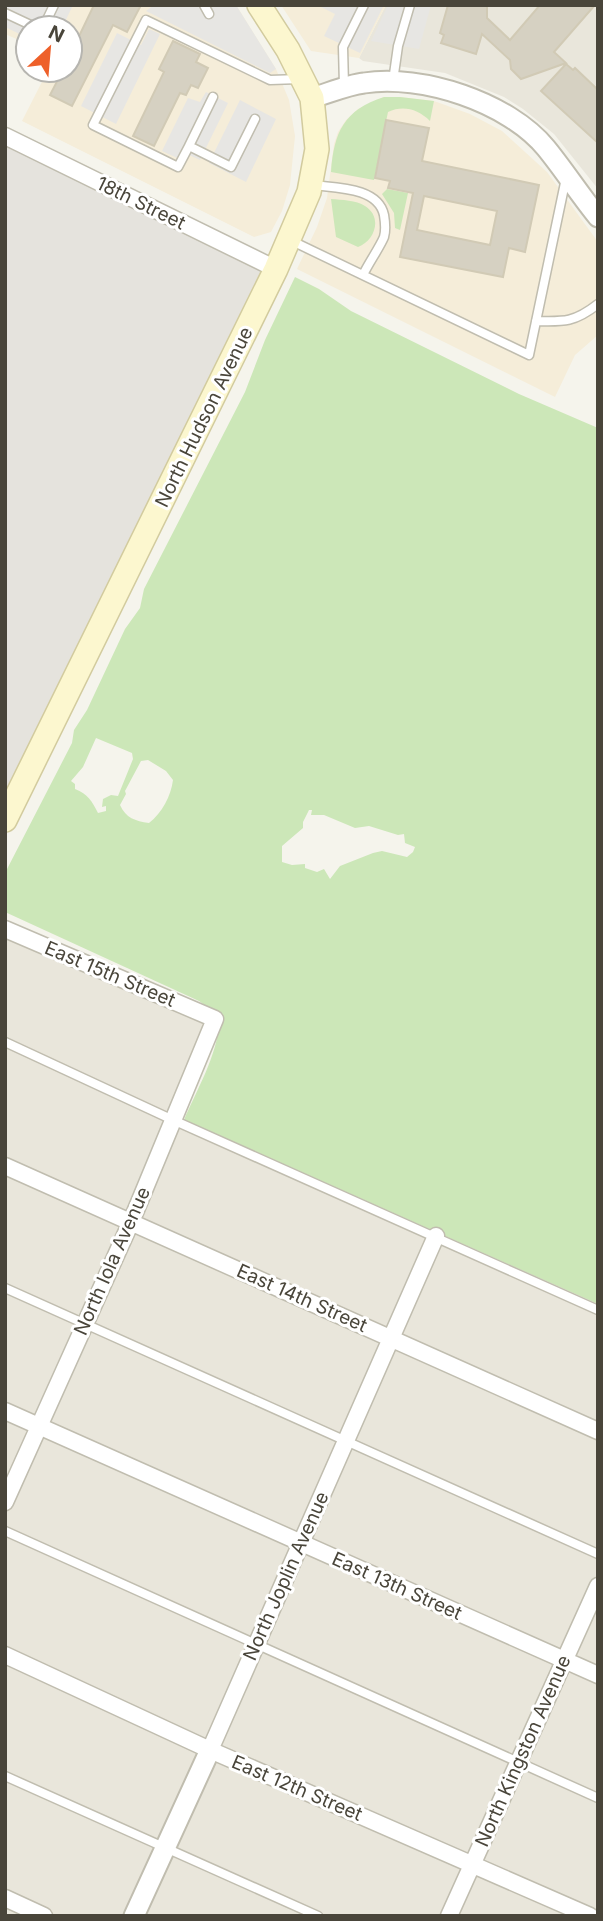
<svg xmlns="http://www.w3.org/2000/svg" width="603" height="1921" font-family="Inter,sans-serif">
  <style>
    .residential { fill: #e9e6db }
    .commercial { fill: #f5edd9 }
    .industrial { fill: #e5e3dd }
    .green { fill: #cce7b8; fill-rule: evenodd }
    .parking { fill: #e7e6e3 }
    .building { fill: #d6d1c2; stroke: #d1cab5; stroke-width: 2; fill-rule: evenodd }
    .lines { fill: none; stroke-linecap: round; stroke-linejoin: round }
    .service-casing { stroke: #c0bdaf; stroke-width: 11 }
    .minor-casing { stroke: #c0bdaf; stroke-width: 19 }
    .tertiary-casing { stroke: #c0bdaf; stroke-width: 23 }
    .secondary-casing { stroke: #d2cb9e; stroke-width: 26 }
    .service { stroke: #fff; stroke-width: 8 }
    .minor { stroke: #fff; stroke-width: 16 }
    .tertiary { stroke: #fff; stroke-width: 19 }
    .secondary { stroke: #fcf7cf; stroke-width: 23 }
    .labels { text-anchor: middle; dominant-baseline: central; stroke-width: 6; stroke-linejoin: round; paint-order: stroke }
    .street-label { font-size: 19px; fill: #49453a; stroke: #fff }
  </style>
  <rect width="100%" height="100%" fill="#f5f4ec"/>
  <!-- residential -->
  <path class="residential" d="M386,5H598V189L554,134L523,109L504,97L445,73L363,61L359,58Z
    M5,929L215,1019L173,1120L598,1310V1916H5Z"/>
  <!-- commercial -->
  <path class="commercial" d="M5,5H236L276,69L289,100L295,136L290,185L282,211L271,232L254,237L22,121L48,70H70V28H28V44L5,34Z
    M281,5H386L359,58L311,51Z
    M384,97H400L434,101L470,114L502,131L547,172L598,242V335L575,355L555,397L297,269L317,227L327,198L334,144L338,132L346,120L358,109Z"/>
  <!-- industrial -->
  <path class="industrial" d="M5,136L276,269L5,820Z"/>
  <!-- green -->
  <path class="green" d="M384,97H400L434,101L430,121C418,109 403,105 388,112L374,180L331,172C334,132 344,110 384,97Z
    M387,189L408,193L400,230L395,228L394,213L382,194Z
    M331,199C342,200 356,200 365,206C383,217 375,241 358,247L336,237Z
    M295,277L319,289L351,311L519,394L598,428V1304L184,1120C196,1091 223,1046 218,1015L199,1001L5,912V873L72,743L74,730L87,710L125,629L140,608L144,589L245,392L265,340ZM96,738L132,753L133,759L118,796L111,795L103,799L102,807L106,806V811L98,813C92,801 88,794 75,789V784L71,781L83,767ZM148,760L166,771L173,780C171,796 162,813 149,823C135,821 126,818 120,805L126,794L125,791L141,761ZM309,810H312L311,815H324L355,828L369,826L398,835L404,834L405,843L415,847L413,852L407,857L382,851L373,853L340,866L330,879L324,869L317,872L305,868V864L292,865L282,862V846L303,828V822Z"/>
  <!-- parking -->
  <path class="parking" d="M8,5H73L62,28H28V38L5,27V11Z
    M154,5H236L276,69L270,73L146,11Z
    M317,5H384L360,53L324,36L335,14Z
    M388,5H431L419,49L371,41Z
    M149,29L160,34L116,124L81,106L117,33L141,45Z
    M206,92L228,103L200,160L189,155L186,162L162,151L188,98L200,102Z
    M240,100L276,119L246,182L209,163Z"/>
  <!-- building -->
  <path class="building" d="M94,5H141L127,32L113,25L72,106L50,95L63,70H70V55Z
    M448,5H487V18L510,40L540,5H595L554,52L566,63L521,79L511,69L510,60L482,34L476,54L441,43L444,35L440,33Z
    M173,41L200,54L196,62L208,68L198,88L191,85L186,95L180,93L154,146L133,136L164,72L159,69Z
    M566,64L573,70L575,68L598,90V143L541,91Z
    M386,120L429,128L422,161L539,185L525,252L509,248L503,277L400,257L413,193L388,188L390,181L375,178ZM424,196L497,211L490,245L417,230Z"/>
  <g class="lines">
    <defs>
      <path id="service" d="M204,5L209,14
        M5,13L37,28
        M43,28L54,5
        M393,81L398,46L410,5
        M344,86L343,47L364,5
        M255,119L231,167L189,146L178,167L93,125L146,20L270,80L300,79
        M189,146L213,97
        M313,185C336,188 378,187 384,215C385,221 386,230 384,237C380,247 368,264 363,275
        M292,241L529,355L566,178
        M536,321C565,322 575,322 598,304
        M5,1042L173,1120L598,1310
        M5,1288L598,1554
        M5,1531L598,1798
        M5,1776L318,1916"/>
      <path id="minor" d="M5,136L276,269
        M5,929L215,1019L131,1222L5,1502
        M5,1166L598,1431
        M5,1411L598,1675
        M5,1655L210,1750L590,1916
        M210,1750L436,1236
        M5,1898L44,1916
        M449,1916L598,1586"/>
      <path id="tertiary" d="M312,98C329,93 347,85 364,83C422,74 508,102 546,148C564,170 580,195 598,217
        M134,1916L210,1750"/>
      <path id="secondary" d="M5,820L276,269L309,192L317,149L312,98L288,50L259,5"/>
    </defs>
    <!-- service casing -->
    <use href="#service" class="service-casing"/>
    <!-- minor casing -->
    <use href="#minor" class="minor-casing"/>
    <!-- tertiary casing -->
    <use href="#tertiary" class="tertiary-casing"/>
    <!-- secondary casing -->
    <use href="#secondary" class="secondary-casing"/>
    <!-- service -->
    <use href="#service" class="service"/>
    <!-- minor -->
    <use href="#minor" class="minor"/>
    <!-- tertiary -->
    <use href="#tertiary" class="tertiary"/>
    <!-- secondary -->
    <use href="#secondary" class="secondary"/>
  </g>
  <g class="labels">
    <!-- street labels -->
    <g class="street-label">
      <text transform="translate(141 203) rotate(26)">18th Street</text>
      <text transform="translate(204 417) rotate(-64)">North Hudson Avenue</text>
      <text transform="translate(110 974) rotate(23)">East 15th Street</text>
      <text transform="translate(112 1261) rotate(-66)">North Iola Avenue</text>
      <text transform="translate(302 1298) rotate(24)">East 14th Street</text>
      <text transform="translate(286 1576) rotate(-66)">North Joplin Avenue</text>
      <text transform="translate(397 1586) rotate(24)">East 13th Street</text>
      <text transform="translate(523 1751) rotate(-66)">North Kingston Avenue</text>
      <text transform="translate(297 1788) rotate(23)">East 12th Street</text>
    </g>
  </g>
  <!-- border -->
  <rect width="603" height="1921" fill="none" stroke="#49453a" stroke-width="14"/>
  <!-- north arrow -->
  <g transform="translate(49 49) rotate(26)"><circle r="33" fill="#ffffff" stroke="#b6b5b0" stroke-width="2"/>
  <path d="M0-5L12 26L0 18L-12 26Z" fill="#ee602a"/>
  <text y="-10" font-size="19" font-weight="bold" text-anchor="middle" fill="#49453a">N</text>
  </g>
</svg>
